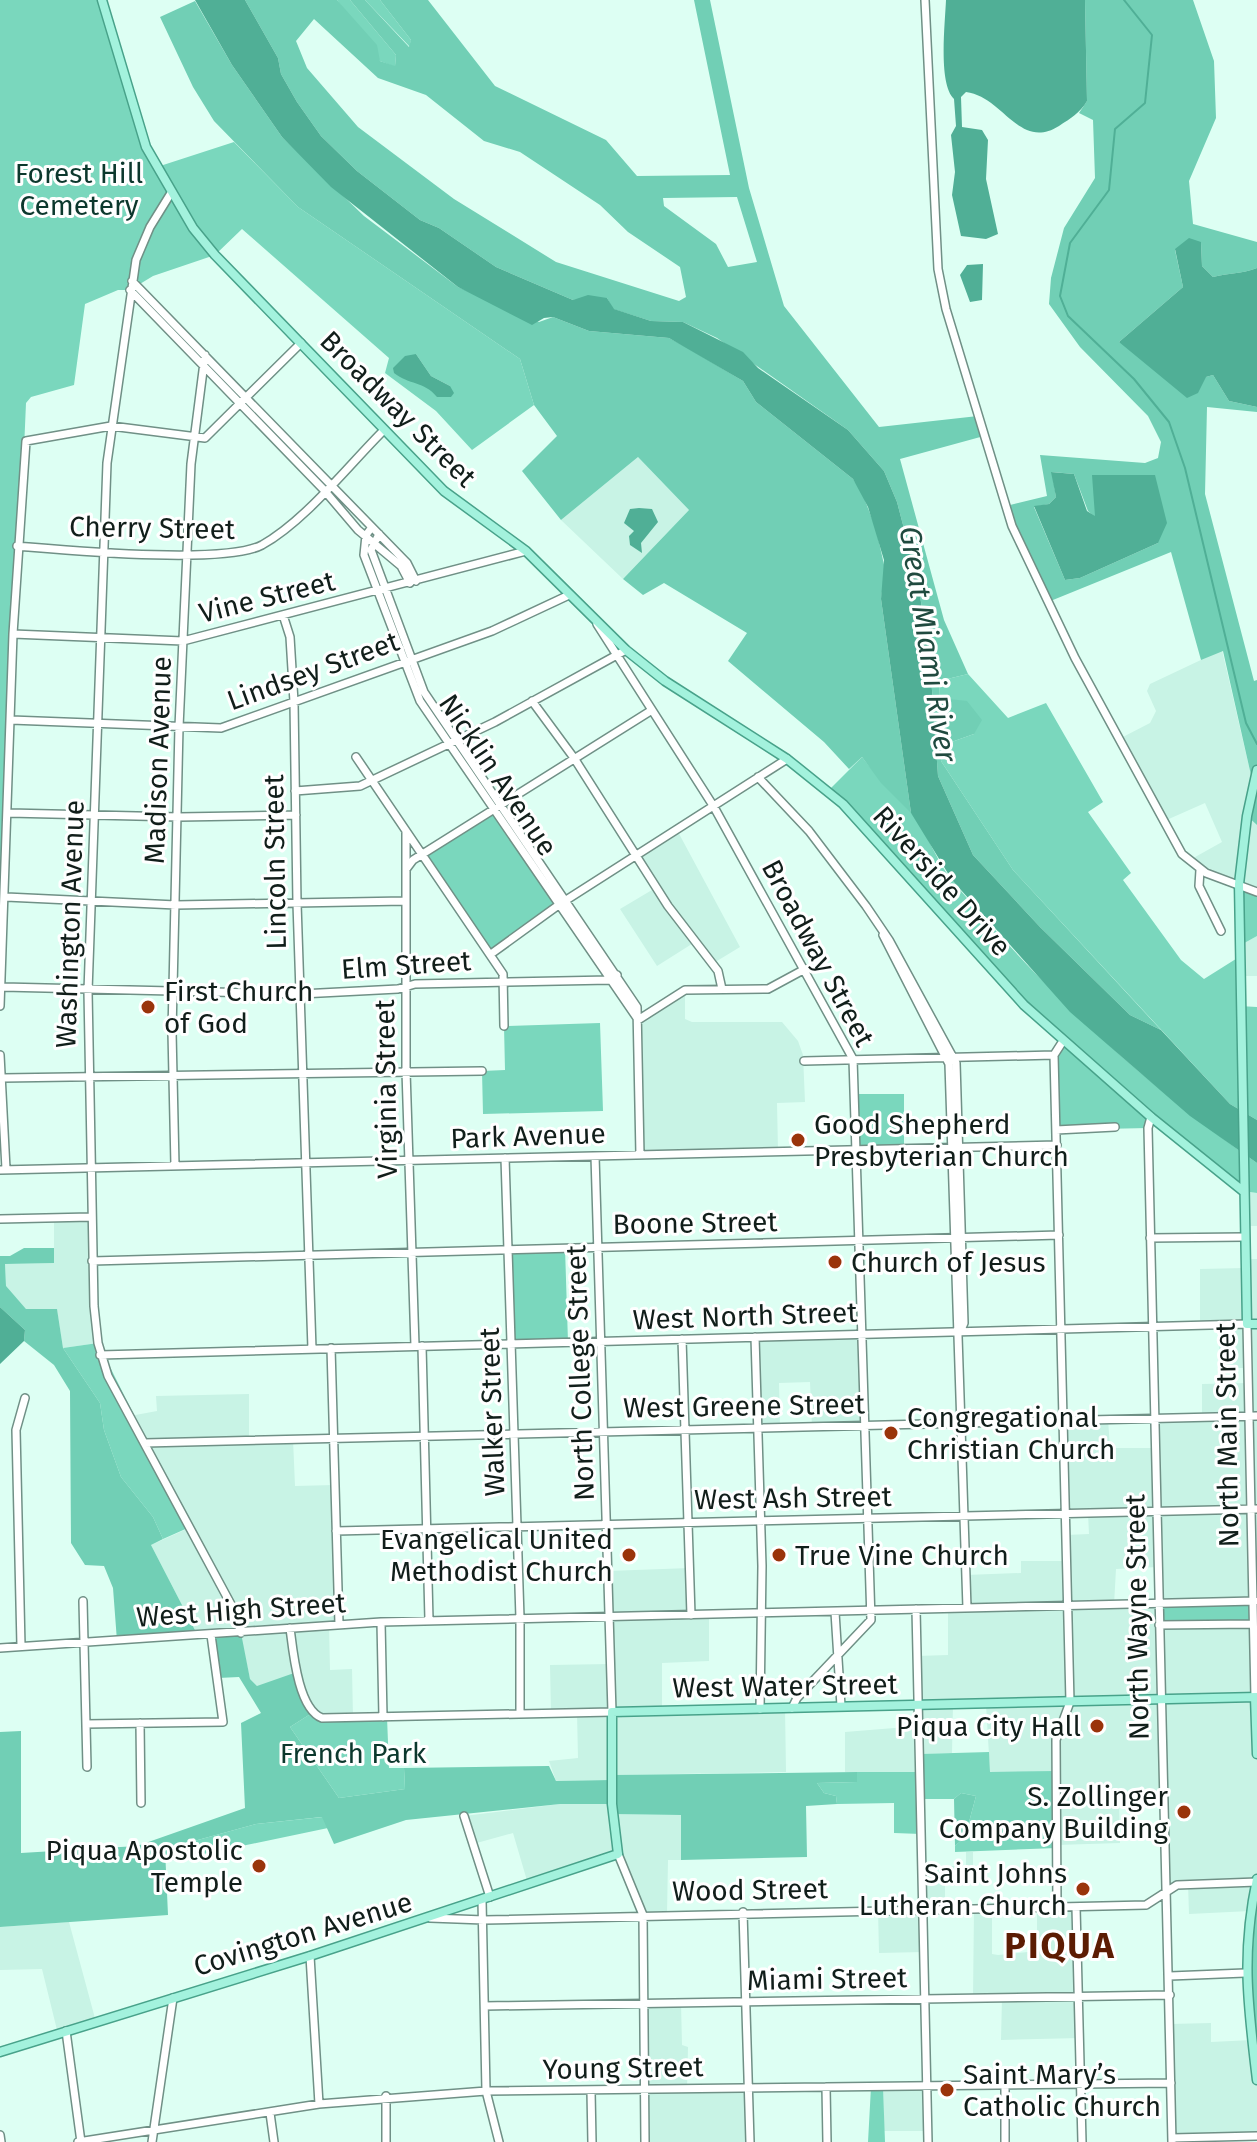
<svg xmlns="http://www.w3.org/2000/svg" width="1257" height="2142" font-family="'Fira Sans',sans-serif">
  <style>
    .built { fill: #c8f3e5; fill-rule: evenodd }
    .green { fill: #7ad7bd; fill-rule: evenodd }
    .forest { fill: #71cfb5; fill-rule: evenodd }
    .water { fill: #50af96 }
    .lines { fill: none; stroke-linecap: round; stroke-linejoin: round }
    .stream { stroke: #50af96; stroke-width: 2 }
    .minor-casing { stroke: #709086; stroke-width: 10 }
    .major-casing { stroke: #48a28a; stroke-width: 11 }
    .minor { stroke: #fff; stroke-width: 7 }
    .major { stroke: #a3f2dd; stroke-width: 8 }
    .poi-dot { fill: #9a340b; stroke: #fff; stroke-width: 3 }
    .labels { text-anchor: middle; dominant-baseline: central; stroke-width: 6; stroke-linejoin: round; paint-order: stroke }
    .park-label { font-size: 28px; fill: #0c382d; stroke: #fff }
    .street-label { font-size: 28px; fill: #111e1a; stroke: #fff }
    .poi-label { font-size: 28px; fill: #111e1a; stroke: #fff; text-anchor: start }
    .water-label { font-size: 30px; font-style: italic; fill: #204a3f; stroke: #fff }
    .district-label { font-size: 36px; font-weight: bold; letter-spacing: 2px; fill: #5c1c03; stroke: #fff }
  </style>
  <rect width="100%" height="100%" fill="#ddfff3"/>
  <!-- built -->
  <path class="built" d="M638,457L689,510L623,579L561,520Z
    M1222,650L1253,784L1247,816L1257,825V892L1206,873L1188,861L1222,842L1205,803L1162,822L1119,739L1150,723L1156,711L1147,691L1150,684Z
    M677,830L740,947L712,964L695,942L657,966L620,909L657,887L638,856Z
    M1257,936V976H1239V946Z
    M685,990V1019L692,1022H782L798,1041L803,1055L805,1102L777,1103L778,1151L640,1155L637,1026L646,1015Z
    M1243,1191L1257,1193V1226H1244Z
    M91,1217L98,1343L63,1348L57,1310L26,1309L6,1287L5,1264L54,1263V1218Z
    M1245,1259H1257V1879L1250,1911L1189,1914L1188,1883L1167,1892L1163,1798L1119,1800L1120,1843L1057,1845L990,1772L986,1704H953L952,1753L921,1754L920,1772H845V1732L919,1726L917,1656L948,1655V1608L967,1607L966,1575L1021,1573V1561H1066V1535L1089,1534L1088,1513H1065L1063,1421L1108,1419L1110,1448H1154V1418L1202,1417V1384L1248,1383L1247,1368H1219V1325L1200,1326V1269L1245,1268ZM1158,1567L1159,1604L1114,1605L1116,1569Z
    M861,1334L864,1425L812,1427L810,1382L779,1383L780,1427L758,1428L755,1337Z
    M249,1394V1440L293,1439L295,1486L334,1485L339,1624L329,1625L330,1670L352,1669L353,1718H322L257,1686L250,1679L240,1633L198,1636L151,1545L189,1528L130,1416L157,1411L156,1396Z
    M690,1568L691,1615H709V1661L662,1663V1711L785,1708L786,1772L612,1775L611,1780L556,1781L549,1761L578,1758L577,1713H551L550,1665L610,1664L608,1571Z
    M560,1804H612L613,1814L681,1815V1860H668L667,1914L643,1915L618,1854L528,1884L513,1833L473,1844L464,1816Z
    M966,1852H973V1877L945,1878V1909H922L923,1952L879,1953L878,1909H922V1866H966Z
    M1037,1907H1076L1080,2038L1001,2040L1002,1998H973L974,1908H992V1954L998,1955L1037,1951Z
    M69,1922L96,2022L58,2034L42,1969L0,1970V1927Z
    M681,2003L682,2045L688,2047L687,2090L749,2088L750,2142H645L643,2004Z
    M1211,2023V2042L1252,2040L1257,2080V2136L1214,2138V2142H1172L1170,2024Z
    M926,2086L928,2131H884L883,2087Z"/>
  <!-- green -->
  <path class="green" d="M0,0H102L136,117L157,167L234,142L298,207L520,359L534,405L472,450L436,411L385,373L389,358L242,229L215,255L153,276L130,290H118L85,304L74,385L31,397L26,403L0,1006ZM416,354L431,376L450,386L429,387L420,382Z
    M337,0H350L396,55L395,67L380,61Z
    M365,0H380L411,40L410,47Z
    M968,674L1008,718L1046,703L1103,802L1088,812L1131,873L1123,880L1181,960L1204,979L1239,957V1006L1257,1007V1120L1230,1104L1013,870L941,761L943,745L974,734L940,699L939,681Z
    M862,757C877,777 894,793 910,811C928,833 936,862 955,884C1046,992 1141,1082 1257,1163V1193L1243,1191L1152,1118L1148,1128L1056,1130L1054,1055L1062,1041L828,791Z
    M493,808L560,904L491,954L422,855Z
    M1239,884L1257,892V936L1239,946Z
    M600,1023L603,1111L483,1114L482,1071L505,1070L504,1026Z
    M854,1094H904V1149L856,1150Z
    M565,1248L568,1342L511,1344L508,1250Z
    M98,1343L190,1527L163,1539L153,1517L121,1477L104,1430L100,1403L63,1348Z
    M1253,1601V1624L1159,1625V1604Z
    M312,1713L316,1716L387,1717L389,1768H404L405,1789L339,1798L290,1727Z
    M989,1752L990,1772L1057,1771V1848L955,1852V1846L965,1837L976,1796L961,1793L954,1799H921V1834L894,1833V1803L837,1804L836,1796L824,1793L817,1783L857,1782V1772H920V1754Z
    M323,1817L328,1828L165,1862V1849L256,1824Z
    M1257,1879V2080L1248,1925Z
    M871,2087H883L885,2142H868Z"/>
  <!-- forest -->
  <path class="forest" d="M245,0H337L377,45L380,61L395,66L396,55L350,0H365L409,47L411,40L380,0H428L495,86L606,140L637,176L730,175L694,0H710L749,188L784,306L879,427L978,416L984,436L900,459L944,620L968,674L939,681L940,698L967,701L982,720L974,734L943,745L941,761L1013,870L1161,1030L1130,1015L1040,927L973,855L938,776L930,661L918,582L897,502L884,471L848,430L717,338L683,322L651,321L613,309L607,298L573,300L496,267L439,228L420,220L357,171L321,136L297,102L281,74L278,58ZM314,19L378,78L426,95L484,141L520,152L600,205L628,232L680,267L686,297L679,301L556,262L454,199L358,127L307,68L296,41ZM737,197L757,262L728,267L716,244L664,206L663,198Z
    M1085,0H1193L1214,61L1216,118L1189,181L1193,224L1257,242V268C1241,274 1228,273 1213,277L1202,266L1201,242L1175,250L1183,287L1119,342L1206,377L1213,375L1229,401L1257,407V412L1207,407L1205,494L1254,681L1257,680V825L1247,816L1253,784L1223,651L1201,660L1171,552L1048,602L1006,506L1047,496L1040,455L1145,463L1158,458L1161,442L1148,416L1080,347L1049,304L1051,278L1064,228L1095,178L1093,120L1079,113L1087,101ZM1052,472L1074,474L1088,511L1095,517L1158,543L1080,578L1065,580L1034,507L1049,504L1056,497Z
    M195,1L232,65L282,137L364,216L458,287L539,322L553,317L589,331L669,338L686,347L743,381L756,402L853,479L861,490L876,529L885,569L881,599L911,813L881,783L862,757L849,769L824,742L728,661L747,633L664,583L643,595L623,579L689,510L638,457L561,520L522,471L557,436L534,405L520,359L298,207L214,121L193,87L160,17Z
    M24,1248H54V1263L5,1264L6,1286L26,1309H57L63,1348L100,1403L104,1430L121,1477L153,1517L163,1539L151,1545L198,1636L117,1641L113,1588L104,1566L85,1565L71,1543L70,1391L54,1365L24,1341L25,1330L0,1307V1256H10Z
    M241,1633L250,1679L257,1686L297,1672L312,1713L290,1727L339,1798L405,1789L404,1768L549,1766L556,1781L611,1780V1775L857,1772V1782L817,1783L824,1793L836,1796L837,1804L806,1806L807,1857L681,1860V1815L612,1814L611,1804H560L406,1820L334,1844L322,1817L256,1824L165,1849L168,1915L0,1927V1732L21,1731V1853L137,1846L245,1808L241,1723L261,1713L239,1677L218,1678L211,1635Z
    M961,1793L976,1796L965,1837L955,1846L954,1799Z"/>
  <!-- water -->
  <path class="water" d="M195,0H245L278,58L281,74L297,102L321,136L357,171L420,220L439,228L496,267L573,300L588,295L607,298L614,309L651,321L683,322L743,352L758,368L848,430L884,471L897,502L918,582L930,662L938,776L973,855L1040,927L1130,1015L1161,1030L1230,1104L1257,1120V1163L1190,1116L1070,1012L952,880L911,813L881,599L884,560L868,507L853,479L756,402L743,381L669,338L589,331L553,317L544,318L532,325L458,287L331,187L282,137L232,65Z
    M946,0H1085L1087,101C1080,113 1071,118 1059,126C1019,151 1004,97 966,92L961,97L962,127L982,130L988,140L986,179L998,234L986,239L961,236L952,195L955,172L951,135L956,126L954,99C938,84 945,24 946,0Z
    M1189,238L1201,242L1202,266L1213,277C1228,273 1241,274 1257,268V407L1229,401L1213,375L1206,377L1198,393L1187,398L1119,342L1183,287L1175,249Z
    M983,264L982,300L970,302L960,275L967,265Z
    M416,354L431,376L450,386L454,393L451,397H437C424,381 409,385 394,373L393,368L405,356Z
    M1051,472L1074,474L1087,511L1095,516L1092,475H1155L1167,523L1158,543L1080,578L1065,580L1034,506L1049,504L1056,497Z
    M639,508L652,509L658,522L641,543L642,553L630,545L629,536L634,531L624,523L630,509Z
    M0,1307L25,1330L24,1341L0,1364Z"/>
  <g class="lines">
    <!-- stream -->
    <path class="stream" d="M1124,0L1152,35L1145,103L1115,129L1109,190L1070,243L1060,296L1068,316L1134,379L1169,422L1185,468L1246,723L1257,744"/>
    <defs>
      <path id="minor" d="M925,0L938,269L946,309L1012,526L1075,658L1182,854L1206,873L1257,892
        M171,193L150,227L136,260L107,463L88,991L94,1306L98,1343L108,1376L234,1610L241,1633
        M132,281L407,563L416,581
        M130,290L324,490L358,530L401,566L410,583
        M372,527L366,535L364,555L420,701L637,1018
        M379,534L371,550L424,692L637,1007L640,1155
        M17,546C66,550 224,565 262,545C305,521 348,466 383,431
        M283,615L290,637L294,702L297,903L312,1349
        M597,624L714,807L853,1059L871,1620L797,1698L792,1708
        M13,634L183,641L526,551
        M532,701L574,758L668,906L718,971L722,989
        M11,720L221,728L492,631L569,595
        M356,757L503,974L504,1026
        M758,777L809,831L866,906L889,940L956,1063L964,1323L960,1332
        M295,791L360,786L495,722L626,650
        M9,813L179,817L296,815
        M406,831V1071L415,1346
        M407,868L413,860L652,710
        M1200,870L1199,886L1221,931
        M6,897L176,905L405,901
        M883,935L949,1064L967,1608
        M491,954L560,904L787,759
        M3,987L301,994L398,989L415,984L610,980L617,975
        M0,1006L13,634L26,441L111,426L205,438L301,343
        M638,1020L685,990L768,989L805,969
        M0,1055L6,1169
        M804,1061L1054,1055
        M3,1078L482,1071
        M1151,1117L1148,1128L1172,2142
        M1056,1130L1115,1127
        M505,1158L520,1618V1713
        M175,1166L172,1032L179,727L191,464L205,355
        M0,1170L1057,1145
        M0,1219L91,1217
        M1150,1238L1244,1237
        M92,1261L1059,1235
        M755,1337L762,1566L760,1709
        M682,1339L691,1615
        M422,1346L429,1620
        M331,1348L339,1624
        M100,1355L1247,1324L1255,1697
        M145,1443L1257,1416
        M336,1531L1257,1509
        M83,1601L87,1767
        M916,1609L928,2142
        M835,1612L841,1706
        M381,1622L383,1717
        M1159,1625L1253,1624
        M290,1628C293,1651 298,1709 322,1718L612,1712L595,1156
        M21,1646L16,1430L25,1398
        M0,1648L381,1622L1255,1601
        M140,1723L141,1803
        M86,1724L223,1722L211,1635
        M464,1816L490,1897
        M618,1854L643,1915L645,2142
        M482,1900L486,2091L499,2142
        M1057,1907L1056,1740L1070,1702L1054,1055L1063,1041
        M1076,1907L1082,2142
        M743,1912L750,2142
        M430,1918L484,1920L1146,1905L1177,1885L1257,1882
        M310,1956L319,2104
        M1170,1976L1245,1973
        M485,2006L1170,1995
        M66,2031L81,2142
        M1005,2086V2142
        M826,2087L827,2142
        M591,2091L592,2142
        M386,2096V2142
        M270,2113L274,2142
        M0,2135L1,2142
        M1172,2138L1257,2136
        M78,2142L319,2104L486,2091L1171,2083
        M152,2142L173,1998"/>
      <path id="major" d="M102,0L146,147L193,228L215,255L444,491L526,551L626,650L665,681L787,759L843,804L1024,1005L1151,1117L1243,1191
        M1257,770L1247,816L1239,884L1247,1324H1257
        M1255,1697L1257,1754
        M1257,1879C1241,1954 1248,2005 1257,2080
        M0,2052L310,1956L618,1854L612,1804V1712L1257,1697"/>
    </defs>
    <!-- minor casing -->
    <use href="#minor" class="minor-casing"/>
    <!-- major casing -->
    <use href="#major" class="major-casing"/>
    <!-- minor -->
    <use href="#minor" class="minor"/>
    <!-- major -->
    <use href="#major" class="major"/>
  </g>
  <!-- markers -->
  <g class="poi-dot">
    <circle cx="148" cy="1007" r="8"/>
    <circle cx="798" cy="1140" r="8"/>
    <circle cx="835" cy="1262" r="8"/>
    <circle cx="891" cy="1433" r="8"/>
    <circle cx="629" cy="1555" r="8"/>
    <circle cx="779" cy="1555" r="8"/>
    <circle cx="1097" cy="1726" r="8"/>
    <circle cx="1184" cy="1812" r="8"/>
    <circle cx="259" cy="1866" r="8"/>
    <circle cx="1083" cy="1889" r="8"/>
    <circle cx="947" cy="2090" r="8"/>
  </g>
  <g class="labels">
    <!-- park labels -->
    <g class="park-label">
      <text x="79" y="173">Forest Hill<tspan x="79" dy="32">Cemetery</tspan></text>
      <text x="353" y="1753">French Park</text>
    </g>
    <!-- street labels -->
    <g class="street-label">
      <text transform="translate(398 409) rotate(45)">Broadway Street</text>
      <text transform="translate(152 528) rotate(1)">Cherry Street</text>
      <text transform="translate(267 597) rotate(-14)">Vine Street</text>
      <text transform="translate(313 671) rotate(-20)">Lindsey Street</text>
      <text transform="translate(158 760) rotate(-88)">Madison Avenue</text>
      <text transform="translate(498 775) rotate(56)">Nicklin Avenue</text>
      <text transform="translate(275 862) rotate(-91)">Lincoln Street</text>
      <text transform="translate(942 881) rotate(48)">Riverside Drive</text>
      <text transform="translate(70 924) rotate(-88)">Washington Avenue</text>
      <text transform="translate(818 953) rotate(62)">Broadway Street</text>
      <text transform="translate(406 965) rotate(-4)">Elm Street</text>
      <text transform="translate(386 1089) rotate(-91)">Virginia Street</text>
      <text transform="translate(528 1136) rotate(-2)">Park Avenue</text>
      <text transform="translate(695 1223) rotate(-1)">Boone Street</text>
      <text transform="translate(745 1316) rotate(-2)">West North Street</text>
      <text transform="translate(580 1373) rotate(-92)">North College Street</text>
      <text transform="translate(744 1406) rotate(-1)">West Greene Street</text>
      <text transform="translate(492 1412) rotate(-92)">Walker Street</text>
      <text transform="translate(1227 1435) rotate(-91)">North Main Street</text>
      <text transform="translate(793 1498) rotate(-1)">West Ash Street</text>
      <text transform="translate(241 1610) rotate(-4)">West High Street</text>
      <text transform="translate(1137 1617) rotate(-91)">North Wayne Street</text>
      <text transform="translate(785 1686) rotate(-1)">West Water Street</text>
      <text transform="translate(750 1890) rotate(-1)">Wood Street</text>
      <text transform="translate(303 1934) rotate(-17)">Covington Avenue</text>
      <text transform="translate(827 1979) rotate(-1)">Miami Street</text>
      <text transform="translate(623 2068) rotate(-1)">Young Street</text>
    </g>
    <!-- poi labels -->
    <g class="poi-label">
      <text x="164" y="991">First Church<tspan x="164" dy="32">of God</tspan></text>
      <text x="814" y="1124">Good Shepherd<tspan x="814" dy="32">Presbyterian Church</tspan></text>
      <text x="851" y="1262">Church of Jesus</text>
      <text x="907" y="1417">Congregational<tspan x="907" dy="32">Christian Church</tspan></text>
      <text x="613" y="1539" text-anchor="end">Evangelical United<tspan x="613" dy="32">Methodist Church</tspan></text>
      <text x="795" y="1555">True Vine Church</text>
      <text x="1081" y="1726" text-anchor="end">Piqua City Hall</text>
      <text x="1168" y="1796" text-anchor="end">S. Zollinger<tspan x="1168" dy="32">Company Building</tspan></text>
      <text x="243" y="1850" text-anchor="end">Piqua Apostolic<tspan x="243" dy="32">Temple</tspan></text>
      <text x="1067" y="1873" text-anchor="end">Saint Johns<tspan x="1067" dy="32">Lutheran Church</tspan></text>
      <text x="963" y="2074">Saint Mary’s<tspan x="963" dy="32">Catholic Church</tspan></text>
    </g>
    <!-- water labels -->
    <g class="water-label">
      <text transform="translate(928 644) rotate(81)">Great Miami River</text>
    </g>
    <!-- district labels -->
    <g class="district-label">
      <text x="1060" y="1946">PIQUA</text>
    </g>
  </g>
</svg>
